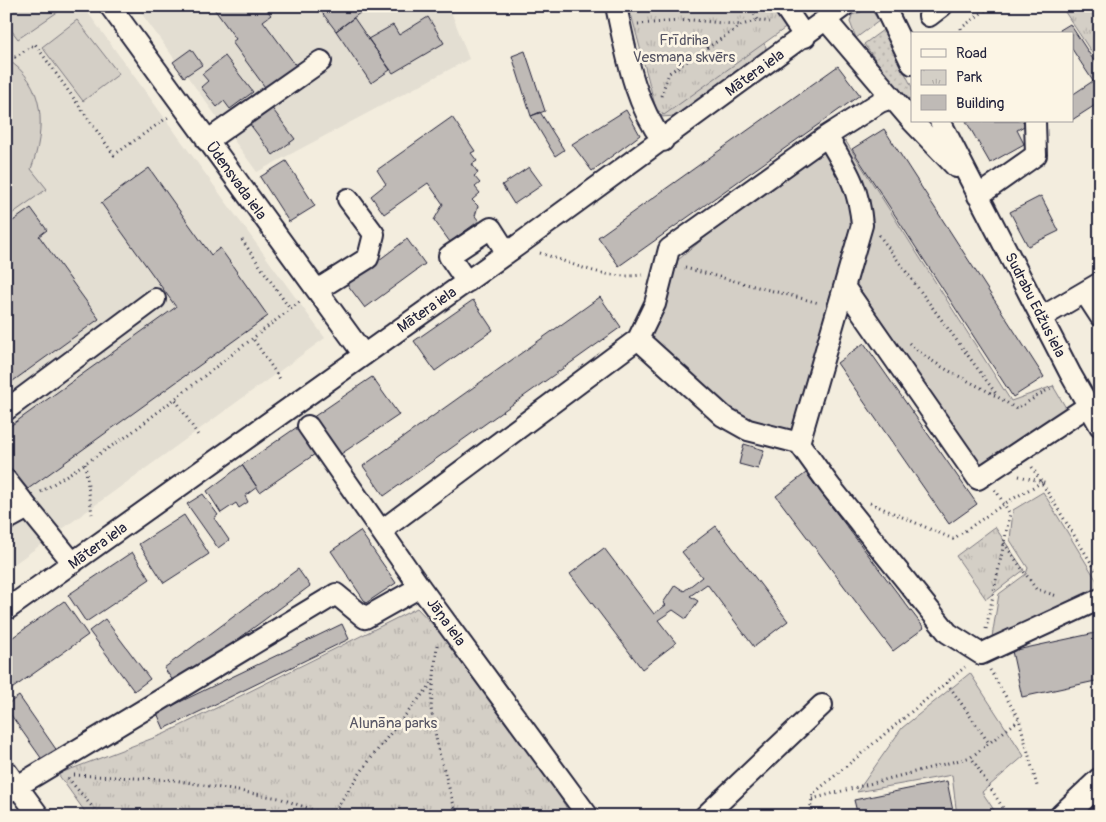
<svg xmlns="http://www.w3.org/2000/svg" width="1106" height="822" font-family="Pangolin,sans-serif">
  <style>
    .built { fill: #e3ded2 }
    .grass { fill: #d4cfc6; stroke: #7b7880 }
    .park { fill: url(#park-tufts); stroke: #7b7880 }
    .garden { fill: url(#garden-dots); stroke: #7b7880 }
    .building { fill: #bfbab6; stroke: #22223b }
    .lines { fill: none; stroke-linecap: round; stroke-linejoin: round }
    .minor-casing { stroke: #22223b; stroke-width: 24 }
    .major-casing { stroke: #22223b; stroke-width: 29 }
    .path { stroke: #22223b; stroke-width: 3; stroke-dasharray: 1 4; stroke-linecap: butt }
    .minor { stroke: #fcf5e5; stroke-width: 20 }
    .major { stroke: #fcf5e5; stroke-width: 25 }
    .labels { text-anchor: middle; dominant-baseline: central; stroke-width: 5; stroke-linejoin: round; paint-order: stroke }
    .park-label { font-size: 15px; fill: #575665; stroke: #fcf5e5 }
    .street-label { font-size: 15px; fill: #22223b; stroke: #fcf5e5 }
  </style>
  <defs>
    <pattern id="park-tufts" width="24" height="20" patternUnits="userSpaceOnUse" patternTransform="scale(1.25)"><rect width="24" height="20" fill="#d4cfc6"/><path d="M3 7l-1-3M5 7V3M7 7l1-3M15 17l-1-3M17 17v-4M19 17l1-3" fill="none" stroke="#b6b1ab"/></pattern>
    <pattern id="garden-dots" width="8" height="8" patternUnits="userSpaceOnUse" patternTransform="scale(1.25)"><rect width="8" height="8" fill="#d4cfc6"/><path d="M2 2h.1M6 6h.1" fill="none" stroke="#b6b1ab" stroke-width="1.8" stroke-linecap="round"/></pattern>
  </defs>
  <rect width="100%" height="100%" fill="#f3edde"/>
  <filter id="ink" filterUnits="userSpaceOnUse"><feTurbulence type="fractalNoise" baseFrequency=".02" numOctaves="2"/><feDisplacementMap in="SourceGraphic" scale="10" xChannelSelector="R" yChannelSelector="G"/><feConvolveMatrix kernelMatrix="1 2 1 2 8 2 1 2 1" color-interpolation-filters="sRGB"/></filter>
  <g filter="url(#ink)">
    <!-- built -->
    <path class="built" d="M6,6H83L325,338L6,570Z
      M136,6H449L469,59L257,172Z"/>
    <!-- grass -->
    <path class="grass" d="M15,6H55L59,11L18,39L6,23V13Z
      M866,10L872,11L879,21L856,38L850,22L852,15Z
      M77,20L119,74L83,101L42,47Z
      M763,42L766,47L765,51L677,116L660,117L673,105Z
      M6,59C46,82 46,130 31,169L47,189L6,218Z
      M845,140L1011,401L1053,386L1069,413L982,468L855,282L859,255L840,148Z
      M823,150L850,188L857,213L793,429L777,431L739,420L643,338L678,260L742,206Z
      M1043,492L1100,586V592L991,643L999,594L1026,574L1028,568L1010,540L1013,510Z
      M970,673L1024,756L982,792L998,816H957L952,775L857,792L902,728Z"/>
    <!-- park -->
    <path class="park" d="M629,6H779L791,24L664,115L656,109Z
      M1061,6H1100V65Z
      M995,527L1024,570L986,599L956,556Z
      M417,608C453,644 483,687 513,729C533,758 554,785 571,816H88L58,774L164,734Z"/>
    <!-- garden -->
    <path class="garden" d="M883,30L912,87V98L908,99L903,97L864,44Z"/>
    <!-- building -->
    <path class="building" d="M212,6H264L271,15L263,21L300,71L270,94L232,42L236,39Z
      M317,6H369L336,31Z
      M428,17L444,43L393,73L368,39L393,25L399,35Z
      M354,18L390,70L371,83L336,31Z
      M1070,24L1100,70V102L1072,120V95L1093,81L1072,49V34H1062L1060,30Z
      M191,49L202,65L184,77L173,62Z
      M525,51L545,111L531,116L512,56Z
      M225,56L253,92L230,109L224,101L217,107L201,87L208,81L202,74Z
      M838,66L860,95L619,266L598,237Z
      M271,107L295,139L273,155L249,123Z
      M626,110L640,135L592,171L572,144Z
      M540,112L564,150L555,156L531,116Z
      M452,117L475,151L471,153L477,161L472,164L478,173L474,176L480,183L475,187L480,193L472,200L478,206L475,216L479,221L450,242L434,220L443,204L428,183L384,214L371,196L386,184L377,170Z
      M966,121H1026L1028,124L1017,130L1024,144L990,163Z
      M884,129L1044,377L1013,397L852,149Z
      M286,161L315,206L289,222L260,177Z
      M529,167L542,185L514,204L502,185Z
      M149,168L211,255L220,248L268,316L21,494L6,473V429L176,307L101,203Z
      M1041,196L1059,231L1028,246L1010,212Z
      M31,208L47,230L39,236L99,319L6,386V226Z
      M407,239L425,264L365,308L347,284Z
      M600,297L621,327L384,496L363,466Z
      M473,300L493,330L435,371L414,341Z
      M864,343L977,504L949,524L837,363Z
      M372,377L399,415L335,458L309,420Z
      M300,425L318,452L260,492L242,465Z
      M744,444L764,450L758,469L739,464Z
      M242,465L257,487L245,496L248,502L239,508L236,503L221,513L207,491Z
      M806,473L924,628L893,651L776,496Z
      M203,494L218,515L214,518L229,540L218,548L187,504Z
      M184,515L209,554L164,583L139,544Z
      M716,526L788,621L754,647L707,584L690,596L698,601L686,619L673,610L658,620L676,643L642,669L570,574L604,548L654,614L666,605L663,603L675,585L684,591L702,577L682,552Z
      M360,531L396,583L366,603L331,551Z
      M132,552L150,579L86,622L68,595Z
      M298,569L310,586L176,685L164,668Z
      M64,601L88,635L6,693V642Z
      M105,619L150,679L134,691L89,631Z
      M342,624L349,639L164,729L157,713Z
      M1100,632V680L1022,697L1012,651Z
      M19,696L60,755L46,765L6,708V705Z
      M947,781L954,816H858L854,800Z"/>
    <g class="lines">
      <defs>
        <path id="minor" d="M110,6L364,355
          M616,6C626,52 634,103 663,141
          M784,6L805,37
          M884,6L912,64
          M929,16L942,6
          M826,20L912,121
          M912,121L956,167
          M940,121L1071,375L1100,426
          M207,141L321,61
          M978,196L1036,155L1035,121
          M467,282L449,256L491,228L507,253
          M845,288L978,479L1088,406
          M317,290L368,258L374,234L348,199
          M1085,293L1100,316
          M1042,317L1100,283
          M638,339L723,416L748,430L799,443L862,225C859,186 846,169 827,136
          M6,410L155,299
          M308,426L420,587L588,816
          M799,443L830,486L948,633L981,654L1100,599
          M6,480L28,508
          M6,520L28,508L73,563
          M381,531L638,339L655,304L669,249L827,136L880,102L891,98
          M6,610L518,245L844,6
          M6,771L39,816
          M6,793L336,594L365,618L420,587
          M705,816L822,705"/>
        <path id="major" d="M1063,816L1100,781"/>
      </defs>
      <!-- minor casing -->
      <use href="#minor" class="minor-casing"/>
      <!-- major casing -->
      <use href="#major" class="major-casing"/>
      <!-- path -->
      <path class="path" d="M749,6L758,20
        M638,24L692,20L742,25
        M962,34L961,28L991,6
        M6,52L15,57L35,44L114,155L168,117
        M661,96L669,73L742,25L758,20L770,22
        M879,235L997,395
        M242,240L290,309
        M540,253C575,264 604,280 642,275
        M685,268L819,303
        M254,340L280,379
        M909,343C940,372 982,384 1016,409L1054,386
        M176,400L199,437
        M85,464L92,514
        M1032,467L1100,577
        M1019,476L1048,483
        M41,492L127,436L302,300
        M870,503L953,539L1004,504L1042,482
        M1004,543L1036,589L1057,596
        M986,629L1010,514L995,489
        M437,645L431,708L438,749L457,816
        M990,670L1019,719L1037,786
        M947,683L989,743
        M74,775L174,780L279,798L330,816
        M68,778L100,816
        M812,799L971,757
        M332,816C361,767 397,725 433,682
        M809,816L813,794L965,667
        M1008,816L971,757L1019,720"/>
      <!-- minor -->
      <use href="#minor" class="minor"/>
      <!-- major -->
      <use href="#major" class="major"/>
    </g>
  </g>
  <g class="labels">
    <!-- park labels -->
    <g class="park-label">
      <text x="684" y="40">Frīdriha<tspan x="684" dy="17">Vesmaņa skvērs</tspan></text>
      <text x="393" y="723">Alunāna parks</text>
    </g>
    <!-- street labels -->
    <g class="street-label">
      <text transform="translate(755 73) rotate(-36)">Mātera iela</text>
      <text transform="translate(236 181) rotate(54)">Ūdensvada iela</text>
      <text transform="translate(1035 305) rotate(63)">Sudrabu Edžus iela</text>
      <text transform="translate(427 310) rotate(-35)">Mātera iela</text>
      <text transform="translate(98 546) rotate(-36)">Mātera iela</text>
      <text transform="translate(446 622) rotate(54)">Jāņa iela</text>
    </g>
  </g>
  <!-- margin -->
  <rect width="1106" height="822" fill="none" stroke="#fcf5e5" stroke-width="25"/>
  <rect x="12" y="12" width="1081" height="797" fill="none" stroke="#22223b" stroke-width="2" filter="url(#ink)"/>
  <!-- legend -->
  <rect x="911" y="32" width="162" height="90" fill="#fcf5e5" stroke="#a5a1a1"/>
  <rect x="921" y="49" width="25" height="8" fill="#fcf5e5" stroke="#a5a1a1"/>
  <text x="956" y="58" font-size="15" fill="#22223b">Road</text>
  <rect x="921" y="70" width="25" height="15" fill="url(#park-tufts)" stroke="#a5a1a1"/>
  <text x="956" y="82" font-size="15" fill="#22223b">Park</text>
  <rect x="921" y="95" width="25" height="15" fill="#bfbab6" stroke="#a5a1a1"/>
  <text x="956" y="108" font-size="15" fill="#22223b">Building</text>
</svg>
